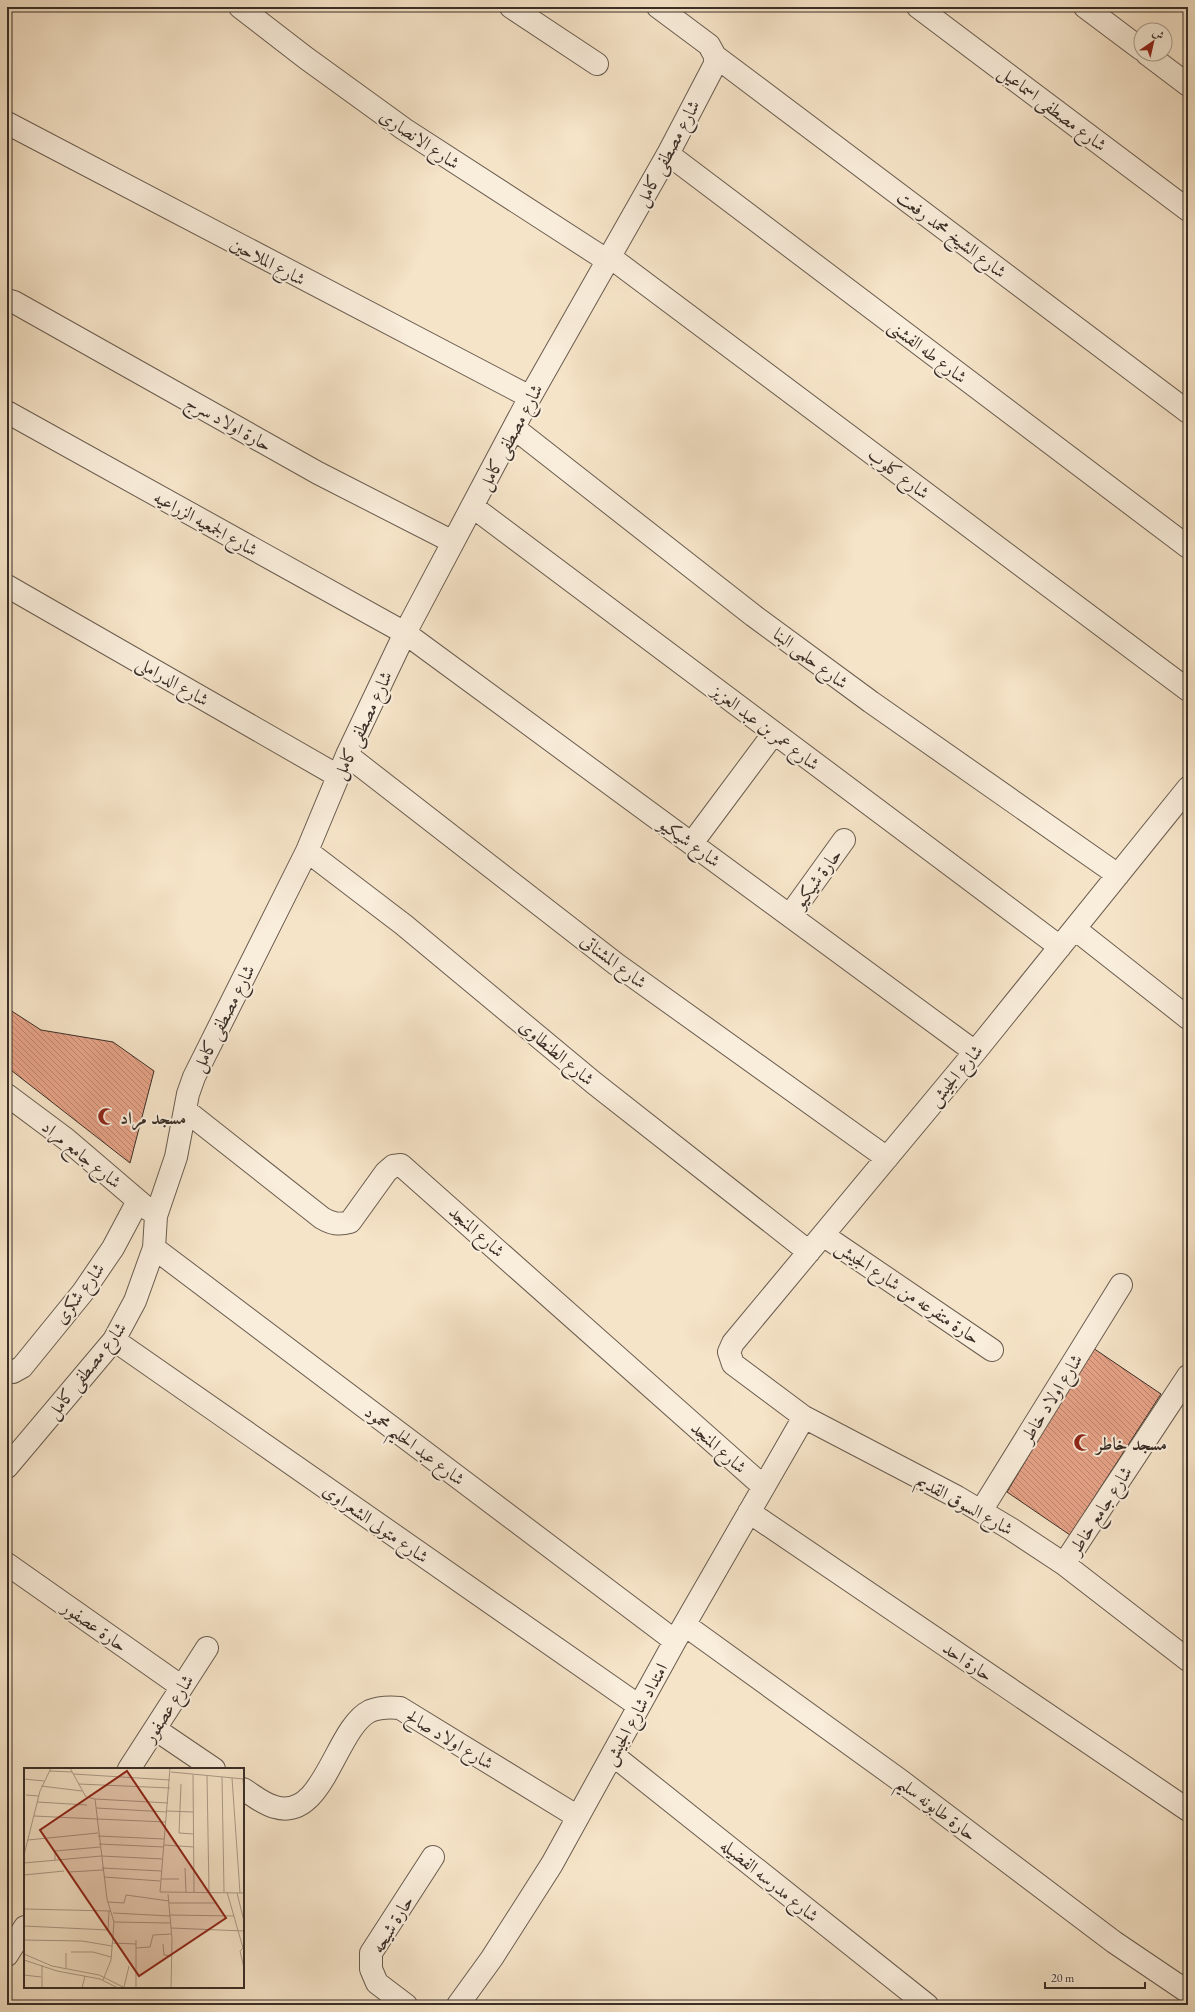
<svg xmlns="http://www.w3.org/2000/svg" width="1195" height="2012" font-family="'EB Garamond',Amiri,serif">
  <style>
    .building { fill: url(#building-back-hatch); stroke: #3a2e27 }
    .lines { fill: none; stroke-linecap: round; stroke-linejoin: round }
    .minor-casing { stroke: #695c4f; stroke-width: 24 }
    .minor { stroke: #f9eddb; stroke-width: 22 }
    .labels { text-anchor: middle; dominant-baseline: central; stroke-width: 4; stroke-linejoin: round; paint-order: stroke }
    .street-label { font-size: 18px; fill: #3a2e27; stroke: #f9eddb }
    .poi-label { font-size: 18px; font-weight: bold; fill: #3a2e27; stroke: #f9eddb; text-anchor: start }
    .inset-road { fill: none; stroke: #ab9b88; stroke-width: 1 }
    .view { fill: #8f2418; fill-opacity: 0.15; stroke: #8f2418; stroke-width: 2 }
    .inset-edge { fill: none; stroke: #3a2e27; stroke-width: 2 }
  </style>
  <defs>
    <pattern id="building-back-hatch" width="6" height="6" patternUnits="userSpaceOnUse"><rect width="6" height="6" fill="#e7a388"/><path d="M-1 5l2 2M0 0l6 6M5-1l2 2" fill="none" stroke="#bc856f"/></pattern>
  </defs>
  <rect width="100%" height="100%" fill="#f6e4c8"/>
  <filter id="stains"><feTurbulence type="fractalNoise" baseFrequency=".005" numOctaves="4"/><feColorMatrix values="0 0 0 0 .2 0 0 0 0 .09 0 0 0 0 .02 0 0 0 .5 -.17"/></filter>
  <radialGradient id="worn" r=".72"><stop offset=".6" stop-color="#630" stop-opacity="0"/><stop offset="1" stop-color="#630" stop-opacity=".3"/></radialGradient>
  <!-- building -->
  <path class="building" d="M7,1008L41,1030L113,1042L154,1071L130,1163L7,1067Z
    M1093,1348L1161,1394L1070,1535L1007,1492Z"/>
  <g class="lines">
    <defs>
      <path id="minor" d="M240,7L306,58L404,129L608,261
        M511,7L597,64
        M918,7L1188,210
        M1085,7L1141,49
        M1147,54L1188,85
        M715,56L1188,412
        M7,123L530,397
        M668,154L1188,547
        M610,257L1188,690
        M7,300L14,302L318,473L453,542
        M7,412L405,633L975,1052
        M514,428L754,616L871,702L1118,875
        M473,507L1060,947
        M7,586L338,776
        M347,755L616,964L887,1158
        M1188,788L975,1052L733,1343L729,1352L733,1364L804,1417L957,1497L1011,1529L1064,1564L1188,1660
        M692,843L774,733
        M307,851L404,925L594,1083L809,1252
        M790,915L844,840
        M1075,929L1188,1018
        M7,1095L66,1139L149,1210
        M185,1110L322,1218C332,1224 339,1225 350,1222L386,1172L393,1166L401,1165L764,1487
        M823,1235L992,1350
        M154,1248L675,1641
        M114,1340L639,1706
        M7,1371L13,1372L22,1367L83,1292L113,1248L138,1201
        M7,1467L114,1340L135,1301L154,1248L156,1216L176,1157L188,1094L194,1077L307,851L347,755L405,633L530,397L668,154L715,64V56L709,45L658,7
        M981,1511L1121,1285
        M749,1512L1188,1810
        M7,1564L182,1687
        M1064,1564L1188,1376
        M685,1625L901,1781L1114,1942L1188,1992
        M155,1729L214,1769
        M613,1755L927,2005
        M129,1769L207,1648
        M243,1789C253,1795 263,1804 275,1807C324,1822 335,1728 370,1711C380,1707 389,1707 400,1708L578,1817
        M7,1955L25,1927
        M406,2005L377,1983L371,1969V1953L433,1857
        M458,2005L492,1958L552,1864L675,1641L804,1417"/>
    </defs>
    <!-- minor casing -->
    <use href="#minor" class="minor-casing"/>
    <!-- minor -->
    <use href="#minor" class="minor"/>
  </g>
  <!-- icons -->
  <defs>
    <symbol id="mosque-bare" viewBox="-9 -9 18 18"><path d="M3.5-4.9A6 6 0 1 0 3.5 4.9A5 5 0 1 1 3.5-4.9Z" fill="#8f2418" stroke="#f9eddb" stroke-width="2.5" paint-order="stroke"/></symbol>
  </defs>
  <g fill-rule="evenodd">
    <use href="#mosque-bare" x="94" y="1104" width="25" height="25"/>
    <use href="#mosque-bare" x="1070" y="1430" width="25" height="25"/>
  </g>
  <g class="labels">
    <!-- street labels -->
    <g class="street-label">
      <text transform="translate(1053 108) rotate(37)">شارع مصطفى اسماعيل</text>
      <text transform="translate(420 139) rotate(34)">شارع الانصارى</text>
      <text transform="translate(667 153) rotate(-62)">شارع مصطفى كامل</text>
      <text transform="translate(952 234) rotate(37)">شارع الشيخ محمد رفعت</text>
      <text transform="translate(268 261) rotate(28)">شارع الملاحين</text>
      <text transform="translate(928 351) rotate(37)">شارع طه الفشنى</text>
      <text transform="translate(229 423) rotate(29)">حارة اولاد سرج</text>
      <text transform="translate(510 437) rotate(-62)">شارع مصطفى كامل</text>
      <text transform="translate(899 473) rotate(37)">شارع كلوب</text>
      <text transform="translate(206 523) rotate(29)">شارع الجمعيه الزراعيه</text>
      <text transform="translate(811 658) rotate(37)">شارع حلمى البنا</text>
      <text transform="translate(173 681) rotate(30)">شارع الدراملى</text>
      <text transform="translate(362 725) rotate(-65)">شارع مصطفى كامل</text>
      <text transform="translate(766 727) rotate(37)">شارع عمر بن عبد العزيز</text>
      <text transform="translate(690 842) rotate(36)">شارع شيكيو</text>
      <text transform="translate(817 878) rotate(-54)">حارة شيكيو</text>
      <text transform="translate(614 961) rotate(37)">شارع المشناتى</text>
      <text transform="translate(223 1018) rotate(-63)">شارع مصطفى كامل</text>
      <text transform="translate(557 1052) rotate(40)">شارع الطنطاوى</text>
      <text transform="translate(955 1075) rotate(-50)">شارع الجيش</text>
      <text transform="translate(82 1154) rotate(39)">شارع جامع مراد</text>
      <text transform="translate(477 1231) rotate(42)">شارع المنجد</text>
      <text transform="translate(908 1292) rotate(34)">حارة متفرعه من شارع الجيش</text>
      <text transform="translate(79 1293) rotate(-53)">شارع شكرى</text>
      <text transform="translate(86 1370) rotate(-52)">شارع مصطفى كامل</text>
      <text transform="translate(1051 1398) rotate(-58)">شارع اولاد خاطر</text>
      <text transform="translate(415 1445) rotate(37)">شارع عبد الحليم محمود</text>
      <text transform="translate(719 1447) rotate(42)">شارع المنجد</text>
      <text transform="translate(965 1504) rotate(29)">شارع السوق القديم</text>
      <text transform="translate(1100 1510) rotate(-57)">شارع جامع خاطر</text>
      <text transform="translate(376 1523) rotate(35)">شارع متولى الشعراوى</text>
      <text transform="translate(95 1626) rotate(35)">حارة عصفور</text>
      <text transform="translate(968 1661) rotate(34)">حارة احد</text>
      <text transform="translate(168 1708) rotate(-57)">شارع عصفور</text>
      <text transform="translate(635 1714) rotate(-61)">امتداد شارع الجيش</text>
      <text transform="translate(450 1739) rotate(31)">شارع اولاد صالح</text>
      <text transform="translate(937 1808) rotate(37)">حارة طابونه سليم</text>
      <text transform="translate(770 1880) rotate(39)">شارع مدرسه الفضيله</text>
      <text transform="translate(392 1924) rotate(-59)">حارة شيحه</text>
    </g>
    <!-- poi labels -->
    <g class="poi-label">
      <text x="120" y="1117">مسجد مراد</text>
      <text x="1096" y="1443">مسجد خاطر</text>
    </g>
  </g>
  <!-- overview -->
  <g transform="translate(24 1768)">
    <rect width="220" height="220" fill="#f6e4c8"/>
    <path class="inset-road" d="M46,0L62,29L71,31L83,131L90,154L87,192L79,212M146,0L136,124L220,125M25,3L48,4M147,4L220,11M49,6L146,12M169,7L170,124M183,8L185,124M198,9L200,124M208,10L216,125M0,11L20,13M219,11L220,23M55,16L146,20M157,16L155,65L170,66M17,18L58,23M2,27L14,28M71,31L144,35M13,34L63,37M72,40L143,44M143,43L169,44M10,48L73,51M73,51L142,54M74,68L140,71M4,72L74,65M75,76L140,79M140,77L170,79M0,87L16,23L27,0M31,92V83L76,79M0,95L77,88L139,91M78,100L137,103M161,100L162,124M45,104L79,102M0,107L40,103M80,109L136,113M137,111H155M203,124L219,180L216,183L220,200M213,125L220,153M144,126L148,171L147,220M84,134L100,135L102,127L145,133M145,135H191M0,141L87,143M89,145L146,148M146,147L210,148M90,154L146,155M0,158L84,162L85,143M147,160L220,163M0,172L58,173L88,178M112,172V220M88,175L112,176M139,176L140,187L148,188M112,180L126,179L129,167L147,166M47,184H69L87,189M0,186L28,198L75,207L101,220M0,192L33,203L76,211L94,220M18,197V220M42,201V185M0,207L17,209M100,219L105,198M58,220L61,208"/>
    <path class="view" d="M103,3L202,150L115,208L16,62Z"/>
    <rect width="220" height="220" class="inset-edge"/>
  </g>
  <!-- margin -->
  <rect width="1195" height="2012" fill="none" stroke="#f6e4c8" stroke-width="24"/>
  <rect x="8" y="8" width="1179" height="1996" fill="none" stroke="#3a2e27" stroke-width="2"/>
  <rect x="12" y="12" width="1171" height="1988" fill="none" stroke="#3a2e27"/>
  <!-- north arrow -->
  <g transform="translate(1153 42) rotate(34)"><circle r="19" fill="#f9eddb" stroke="#ada193"/>
  <path d="M0-3L7 15L0 10L-7 15Z" fill="#8f2418"/>
  <text y="-6" font-size="11" font-weight="bold" text-anchor="middle" fill="#3a2e27">ش</text>
  </g>
  <!-- scale -->
  <path d="M1045 1982v6h100v-6" fill="none" stroke="#3a2e27" stroke-width="2"/>
  <text x="1051" y="1982" font-size="12" fill="#3a2e27" stroke="#f9eddb" stroke-width="3" paint-order="stroke">20 m</text>
  <rect width="100%" height="100%" filter="url(#stains)"/>
  <rect width="100%" height="100%" fill="url(#worn)"/>
</svg>
